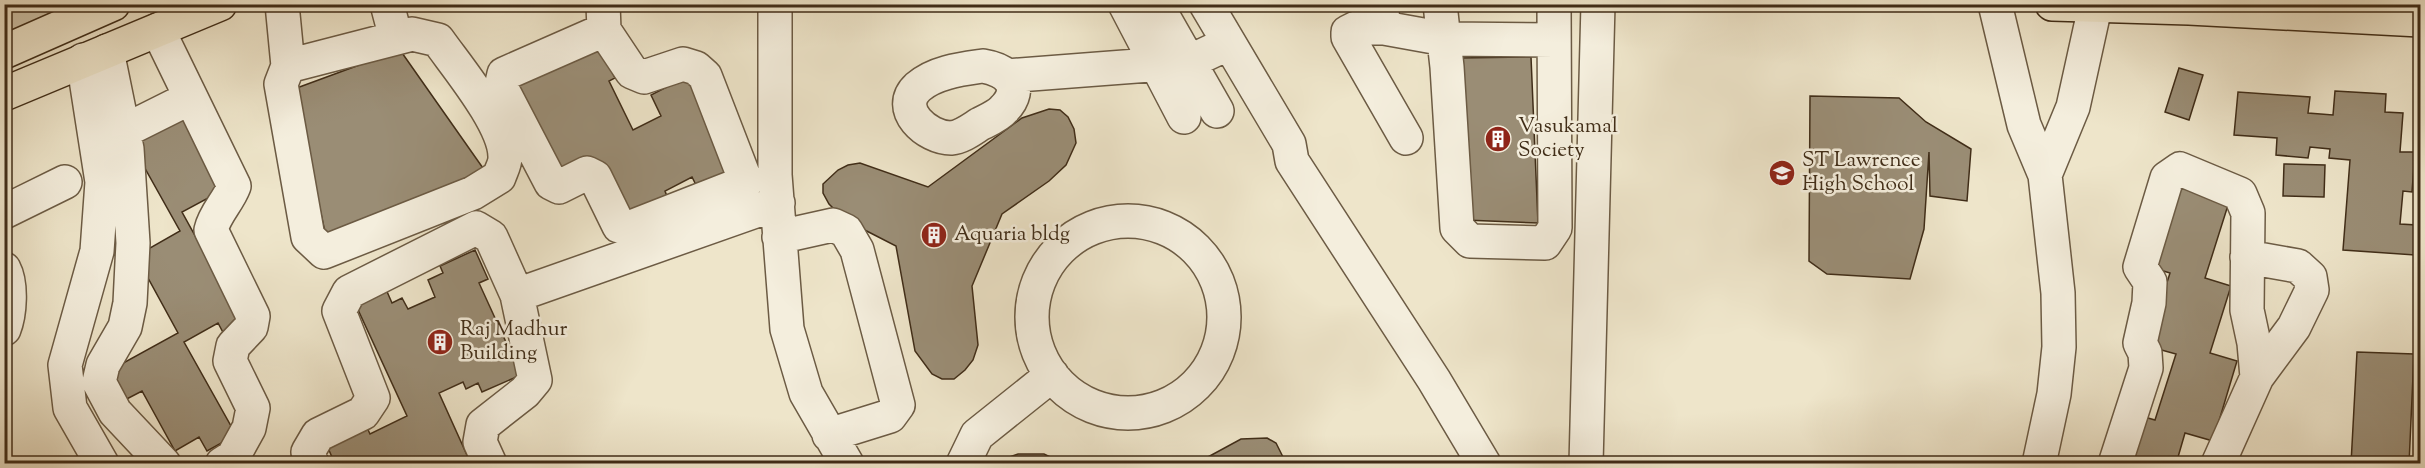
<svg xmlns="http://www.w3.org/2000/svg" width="2425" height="468" font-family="'Sorts Mill Goudy',serif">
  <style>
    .green { fill: #d0c6ac; stroke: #887a62; stroke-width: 1.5 }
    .building { fill: #9a8d75; stroke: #402d18; stroke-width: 1.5 }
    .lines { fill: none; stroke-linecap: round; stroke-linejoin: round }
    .minor-casing { stroke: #6c5b44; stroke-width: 36 }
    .major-casing { stroke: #402d18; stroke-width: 36 }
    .minor { stroke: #f4eedd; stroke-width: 33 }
    .major { stroke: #eee5ca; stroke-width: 33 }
    .labels { text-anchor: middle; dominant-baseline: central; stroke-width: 5; stroke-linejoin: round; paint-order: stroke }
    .poi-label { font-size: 21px; fill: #402d18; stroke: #f4eedd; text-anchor: start }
  </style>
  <rect width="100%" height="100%" fill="#eee5ca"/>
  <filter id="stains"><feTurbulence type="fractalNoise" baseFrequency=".00333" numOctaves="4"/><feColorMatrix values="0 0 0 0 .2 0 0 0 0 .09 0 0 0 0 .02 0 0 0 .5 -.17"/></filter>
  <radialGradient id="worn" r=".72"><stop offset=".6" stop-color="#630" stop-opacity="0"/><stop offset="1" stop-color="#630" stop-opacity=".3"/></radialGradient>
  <!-- green -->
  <path class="green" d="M5,4L77,5L5,38Z"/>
  <!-- building -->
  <path class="building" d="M596,39L615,78L609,81L633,130L661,116L651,95L692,74L731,175L699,191L692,177L665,191L668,199L626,220L596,159L554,180L509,87Z
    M400,50L485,171L326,237L294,89Z
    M1531,57L1538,223L1465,220L1457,58Z
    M2179,68L2203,75L2189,120L2165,112Z
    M2335,91L2386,94L2385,112L2403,113L2400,152H2415L2412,192L2403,191L2400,224L2417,225L2415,255L2343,250L2350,160L2329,158L2330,149L2310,147L2308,158L2276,155L2277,138L2234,135L2238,92L2310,97L2308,113L2333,115Z
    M1810,96L1899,98L1926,122L1971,149L1967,201L1930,196L1929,152L1924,229L1910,279L1827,274L1809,261Z
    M181,108L225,189L182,212L246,328L226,338L218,323L184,342L236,435L207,451L199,437L175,451L142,391L121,402L105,373L178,333L136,256L180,231L128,138Z
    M1049,109L1060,110L1068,117L1074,129L1076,143L1066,165L1049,181L1002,214L972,286L978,345L973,360L965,370L954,379H942L932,374L915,351L896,246L853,224L839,214L829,204L823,193V184L838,170L848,165L860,163L928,187L1022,118Z
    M2284,164L2325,165L2324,197L2283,196Z
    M2173,185L2229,202L2205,278L2231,286L2210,353L2237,361L2213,441L2185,433L2176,464H2118L2134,414L2155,420L2176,354L2147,346L2170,273L2147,266Z
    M475,250L488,279L479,283L521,375L482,392L478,383L466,389L463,382L439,393L471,464H335L325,441L365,423L370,434L407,416L354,301L385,287L392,303L402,298L408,309L435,297L428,280L443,273L440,266Z
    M2357,352L2414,354L2409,464H2351Z
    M1267,438L1276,443L1284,459L1283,464H1195L1241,439Z
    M1018,454H1044L1065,464H998V461Z"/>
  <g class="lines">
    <defs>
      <path id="minor" d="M282,4L288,66L281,84L308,237L324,252L473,193L499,177C501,171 505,164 505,158C506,125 457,67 438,40L412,34L288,66
        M387,4L396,38
        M603,4L604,30L632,72L644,77L683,64L696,68L705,76L746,182L631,227L619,226L595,177L587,173L559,187L551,183L501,87L504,74L604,30
        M775,4V175L787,329L806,393L847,464
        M1125,4L1184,117
        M1156,4L1217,111
        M1206,4L1289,144L1292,161L1434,380L1484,464
        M1381,4L1384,28L1445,39L1554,40
        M1440,4L1447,67L1457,228L1470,241L1545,243L1555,228L1554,4
        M1995,4L2024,125L2045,175L2058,293L2059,347L2054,394L2039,464
        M1384,28H1356L1348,32V37L1406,138
        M158,30L234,186C228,202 215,213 211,230L253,316L251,327L233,346L230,361L253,408L249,428L233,457L222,464
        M107,51L127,149L133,243L130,303L125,327L103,365L99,382L115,412L164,464
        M83,60L102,182L97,251L65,365L70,408L102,464
        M983,66C1008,70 1025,87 1004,109C998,116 988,120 980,124C972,129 962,137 951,138C927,138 894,109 918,87C935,72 962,69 983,66Z
        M1007,76L1189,62L1229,43
        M124,131L190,98
        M2045,175L2073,107L2095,7
        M4,212L65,182
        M1032 317a96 96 0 1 1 192 0a96 96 0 1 1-192 0Z
        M779,237L833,225L846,231L857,250L898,405L890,416L829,435
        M2247,257L2298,266L2310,277L2312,290L2294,327L2257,377
        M4,269C12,284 10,314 4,329
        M312,464L308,452L318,435L363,413L373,398L339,311L349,292L476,228L491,237L517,295L778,203
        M490,464L480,442L483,425L525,392L535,380L517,295
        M963,464L977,435L1052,375
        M1586,464L1598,4
        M2115,464L2146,368L2145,353L2140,343L2149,303L2150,282L2140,267L2167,178L2180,169L2240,194L2248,213L2247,310L2254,343L2257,377L2218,464"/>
      <path id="major" d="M2052,4L2189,8L2420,20
        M4,52L113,4
        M4,94L220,4"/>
    </defs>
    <!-- minor casing -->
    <use href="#minor" class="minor-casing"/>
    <!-- major casing -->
    <use href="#major" class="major-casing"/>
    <!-- minor -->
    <use href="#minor" class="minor"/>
    <!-- major -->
    <use href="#major" class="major"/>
  </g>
  <!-- icons -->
  <defs>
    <symbol id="building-disc" viewBox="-11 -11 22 22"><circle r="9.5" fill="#8f2418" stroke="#f4eedd"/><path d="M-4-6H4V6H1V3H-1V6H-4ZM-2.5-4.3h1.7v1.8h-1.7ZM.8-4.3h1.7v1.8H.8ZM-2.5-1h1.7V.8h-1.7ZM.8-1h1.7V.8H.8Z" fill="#fff"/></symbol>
    <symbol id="school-disc" viewBox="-11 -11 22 22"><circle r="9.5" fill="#8f2418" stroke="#f4eedd"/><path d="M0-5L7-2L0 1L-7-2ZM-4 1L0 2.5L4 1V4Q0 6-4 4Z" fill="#fff"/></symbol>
  </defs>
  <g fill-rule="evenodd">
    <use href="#building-disc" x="1483" y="124" width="30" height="30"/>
    <use href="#school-disc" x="1767" y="158" width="30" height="30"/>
    <use href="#building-disc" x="919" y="220" width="30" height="30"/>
    <use href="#building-disc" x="425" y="327" width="30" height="30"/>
  </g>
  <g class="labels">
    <!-- poi labels -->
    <g class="poi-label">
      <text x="1518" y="127">Vasukamal<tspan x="1518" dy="24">Society</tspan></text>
      <text x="1802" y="161">ST Lawrence<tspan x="1802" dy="24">High School</tspan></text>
      <text x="954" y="235">Aquaria bldg</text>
      <text x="460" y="330">Raj Madhur<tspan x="460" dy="24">Building</tspan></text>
    </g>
  </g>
  <!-- margin -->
  <rect width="2425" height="468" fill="none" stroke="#eee5ca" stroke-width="24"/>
  <rect x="6" y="6" width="2413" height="456" fill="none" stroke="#402d18" stroke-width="3"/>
  <rect x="12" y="12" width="2401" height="444" fill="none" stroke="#402d18" stroke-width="1.5"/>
  <rect width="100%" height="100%" filter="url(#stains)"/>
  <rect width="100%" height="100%" fill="url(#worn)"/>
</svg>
